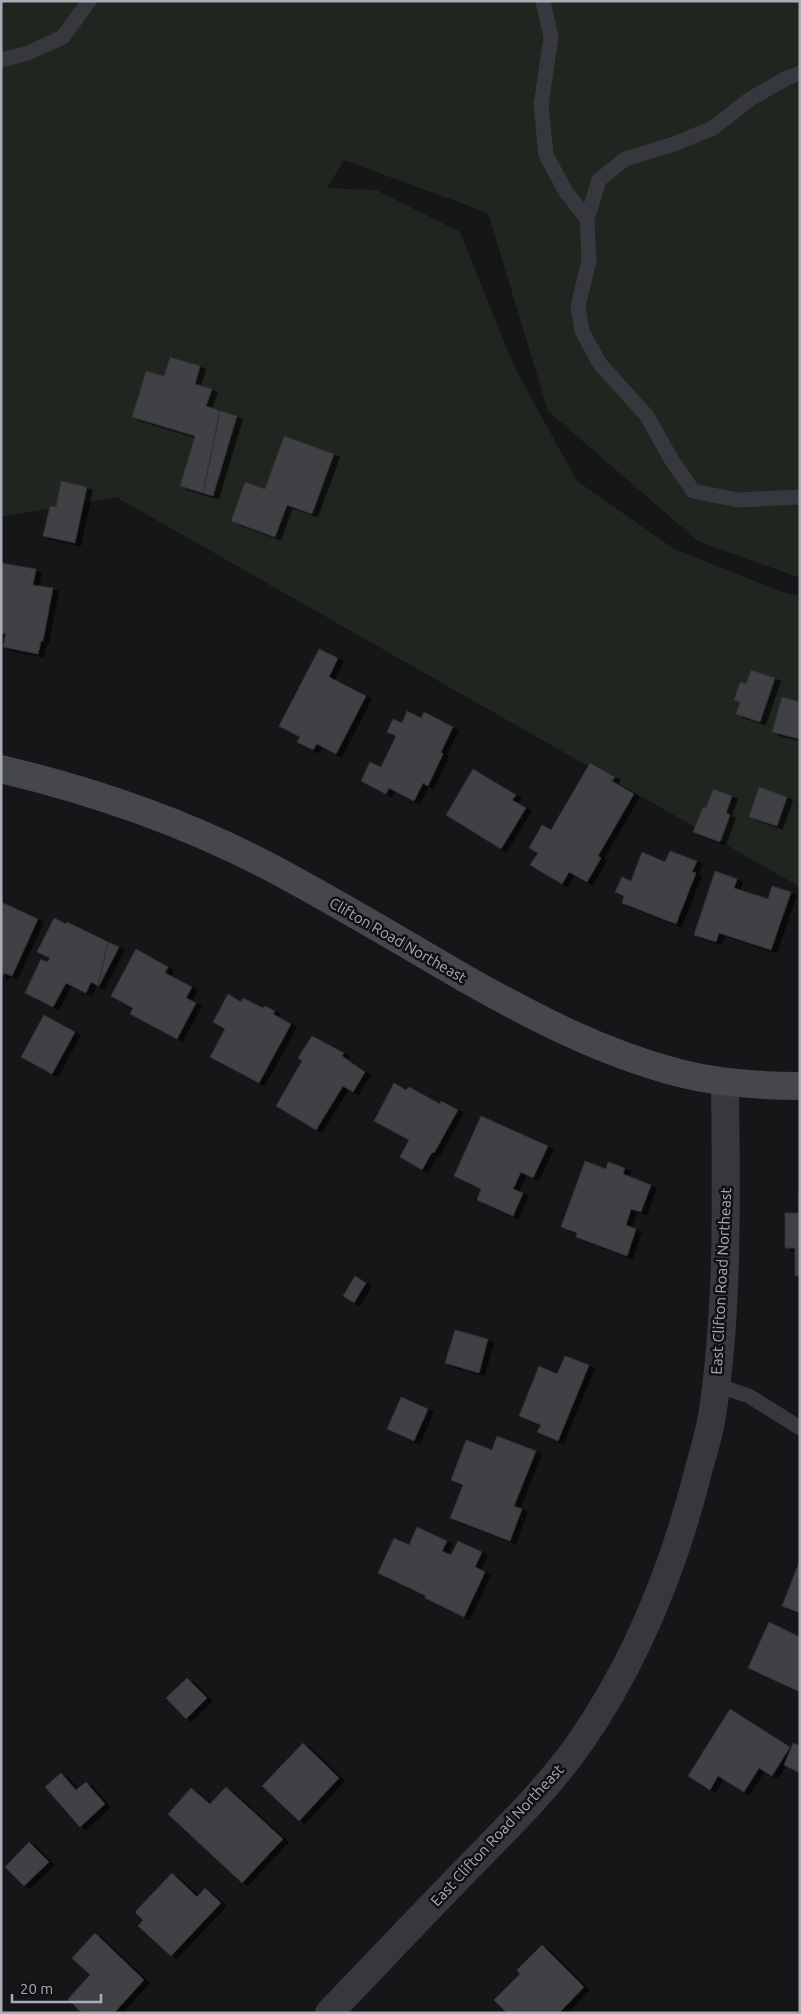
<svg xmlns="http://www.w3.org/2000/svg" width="801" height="2014" font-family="Ubuntu,sans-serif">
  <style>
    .green { fill: #1e261f }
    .building { fill: #404145; stroke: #303034; filter: url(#shadow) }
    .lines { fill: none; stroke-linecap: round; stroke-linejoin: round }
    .lane { stroke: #37383d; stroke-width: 15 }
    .street { stroke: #37383d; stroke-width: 28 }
    .secondary { stroke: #45474d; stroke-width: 28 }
    .labels { text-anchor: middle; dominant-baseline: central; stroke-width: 5; stroke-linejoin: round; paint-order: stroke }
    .street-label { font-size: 15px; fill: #a8adb8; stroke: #111113 }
  </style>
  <defs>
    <filter id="shadow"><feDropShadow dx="5.5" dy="3" stdDeviation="0" flood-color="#0009"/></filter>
  </defs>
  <rect width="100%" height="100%" fill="#161618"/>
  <!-- green -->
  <path class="green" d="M1,1H800V578L698,541L548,411L488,213L344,160L327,188L376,190L460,232L515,368L577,481L674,549L782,592L800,596V887L116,497L1,517Z"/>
  <!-- building -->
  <path class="building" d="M170,357L200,366L195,384L212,389L206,406L220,411L203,493L180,486L195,436L132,417L146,371L164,376Z
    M220,411L237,416L213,496L203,493Z
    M284,436L334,454L312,514L287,505L275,537L231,521L245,482L265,489Z
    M61,481L87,487L75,543L43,536L50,506L56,507Z
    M1,563L36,569L33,585L53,588L43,641H41L38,654L3,647L6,634L1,633Z
    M319,649L338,658L329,677L366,696L336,754L317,744L313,750L297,742L300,737L279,726Z
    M751,670L775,678L760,722L736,714L740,702L734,700L740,682L746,684Z
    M782,697L800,702V739L772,732Z
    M407,711L421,718L424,712L453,727L441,752L443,754L428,786L423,783L414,801L389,788L386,794L361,781L370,762L381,767L396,736L387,732L393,719L402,723Z
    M590,763L615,777L612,781L634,794L598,856L601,858L587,882L569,872L562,884L530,865L538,853L529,848L542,825L551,830Z
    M473,769L516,795L512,800L526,808L501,849L446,815Z
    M759,787L787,797L777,826L749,817Z
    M713,789L732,796L726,813L730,815L720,842L693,832L703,807L706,808Z
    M670,851L697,861L692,872L696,873L676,924L622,903L624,896L615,892L622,877L631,881L642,852L665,862Z
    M715,871L737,879L734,888L768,899L772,886L791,892L771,950L719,933L716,942L694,935Z
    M1,902L38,919L12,976L4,973L1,978Z
    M54,918L66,924L67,922L108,942L98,986L91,982L86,993L66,983L53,1007L25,993L41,959L47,962L50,958L37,952Z
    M108,942L119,947L99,986H98Z
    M136,949L168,967L165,973L192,987L186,998L196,1003L177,1039L130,1014L133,1008L111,996Z
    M228,994L241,1002L243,998L263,1008L265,1006L275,1011L273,1014L291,1024L259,1083L210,1057L225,1029L213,1022Z
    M44,1015L75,1032L52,1074L21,1057Z
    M312,1036L344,1053L342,1056L365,1072L353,1092L343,1086L316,1130L276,1106L302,1061L298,1058Z
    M394,1083L406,1090L409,1087L440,1104L441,1101L458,1110L434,1153L432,1152L422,1170L400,1157L409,1140L374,1121Z
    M481,1116L548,1146L533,1178L521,1172L513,1189L523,1193L513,1216L477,1200L481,1189L454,1176Z
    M585,1161L606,1169L608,1162L625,1168L623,1174L651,1185L641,1212L631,1209L626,1225L636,1229L627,1256L576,1237L577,1233L561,1227Z
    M799,1190H800V1276H798L795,1275V1248H785V1213H799Z
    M355,1276L366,1283L354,1303L343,1296Z
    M455,1330L488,1339L479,1373L445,1363Z
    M565,1356L589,1365L558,1441L537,1432L541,1425L519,1416L539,1366L557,1374Z
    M401,1397L428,1409L414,1441L387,1429Z
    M497,1436L536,1451L514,1506L522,1509L510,1541L450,1518L463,1485L451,1480L466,1440L492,1450Z
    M417,1527L447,1541L442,1551L451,1555L458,1541L482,1552L475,1567L485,1572L464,1617L425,1598L426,1596L378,1573L394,1538L409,1545Z
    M800,1560V1613L782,1606Z
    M769,1622L800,1637V1692L748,1668Z
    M187,1678L207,1698L186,1719L166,1698Z
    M730,1709L790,1747L772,1776L759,1768L744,1792L718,1776L710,1790L688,1776Z
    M303,1743L339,1778L299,1821L262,1786Z
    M793,1743L800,1746V1773L784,1765Z
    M61,1773L76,1790L86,1782L105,1804L80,1827L45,1787Z
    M226,1787L283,1839L242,1883L168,1814L191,1788L210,1804Z
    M29,1842L49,1862L24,1886L5,1867Z
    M172,1873L197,1897L205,1888L221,1903L171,1956L138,1926L143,1920L135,1912Z
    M95,1933L144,1980L114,2013H82L68,1999L90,1975L72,1958Z
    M542,1945L584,1987L559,2013H507L494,2000L520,1974L517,1970Z"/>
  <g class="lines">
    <!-- lane -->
    <path class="lane" d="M543,1L551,37L541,105L546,155L566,192L587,219L589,261L578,306L582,331L600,364L647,416L671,459L693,491L738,500L800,497
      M1,60L28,53L63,37L89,1
      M587,219L599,180L625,159L674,144L713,128L750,99L785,79L800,73
      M716,1385L749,1396L800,1428"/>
    <!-- street -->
    <path class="street" d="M329,2013C376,1964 422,1915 469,1867C507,1828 547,1789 579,1744C636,1662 675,1565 699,1468C704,1451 709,1434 712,1416C729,1306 726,1193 725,1082"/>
    <!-- secondary -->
    <path class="secondary" d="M1,769C98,792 195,826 283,874C344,907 404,943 464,978C533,1017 602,1053 679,1073C718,1083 759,1086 800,1086"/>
  </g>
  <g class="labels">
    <!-- street labels -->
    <g class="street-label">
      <text transform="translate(398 940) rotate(30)">Clifton Road Northeast</text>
      <text transform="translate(721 1281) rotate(-87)">East Clifton Road Northeast</text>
      <text transform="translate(497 1835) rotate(-47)">East Clifton Road Northeast</text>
    </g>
  </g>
  <!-- border -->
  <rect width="801" height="2014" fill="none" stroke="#a8adb8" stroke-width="5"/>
  <!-- scale -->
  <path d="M12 1994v8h89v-8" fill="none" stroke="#a8adb8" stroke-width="2.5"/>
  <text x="20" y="1994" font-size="15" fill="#a8adb8" stroke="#111113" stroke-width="4" paint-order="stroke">20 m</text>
</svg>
